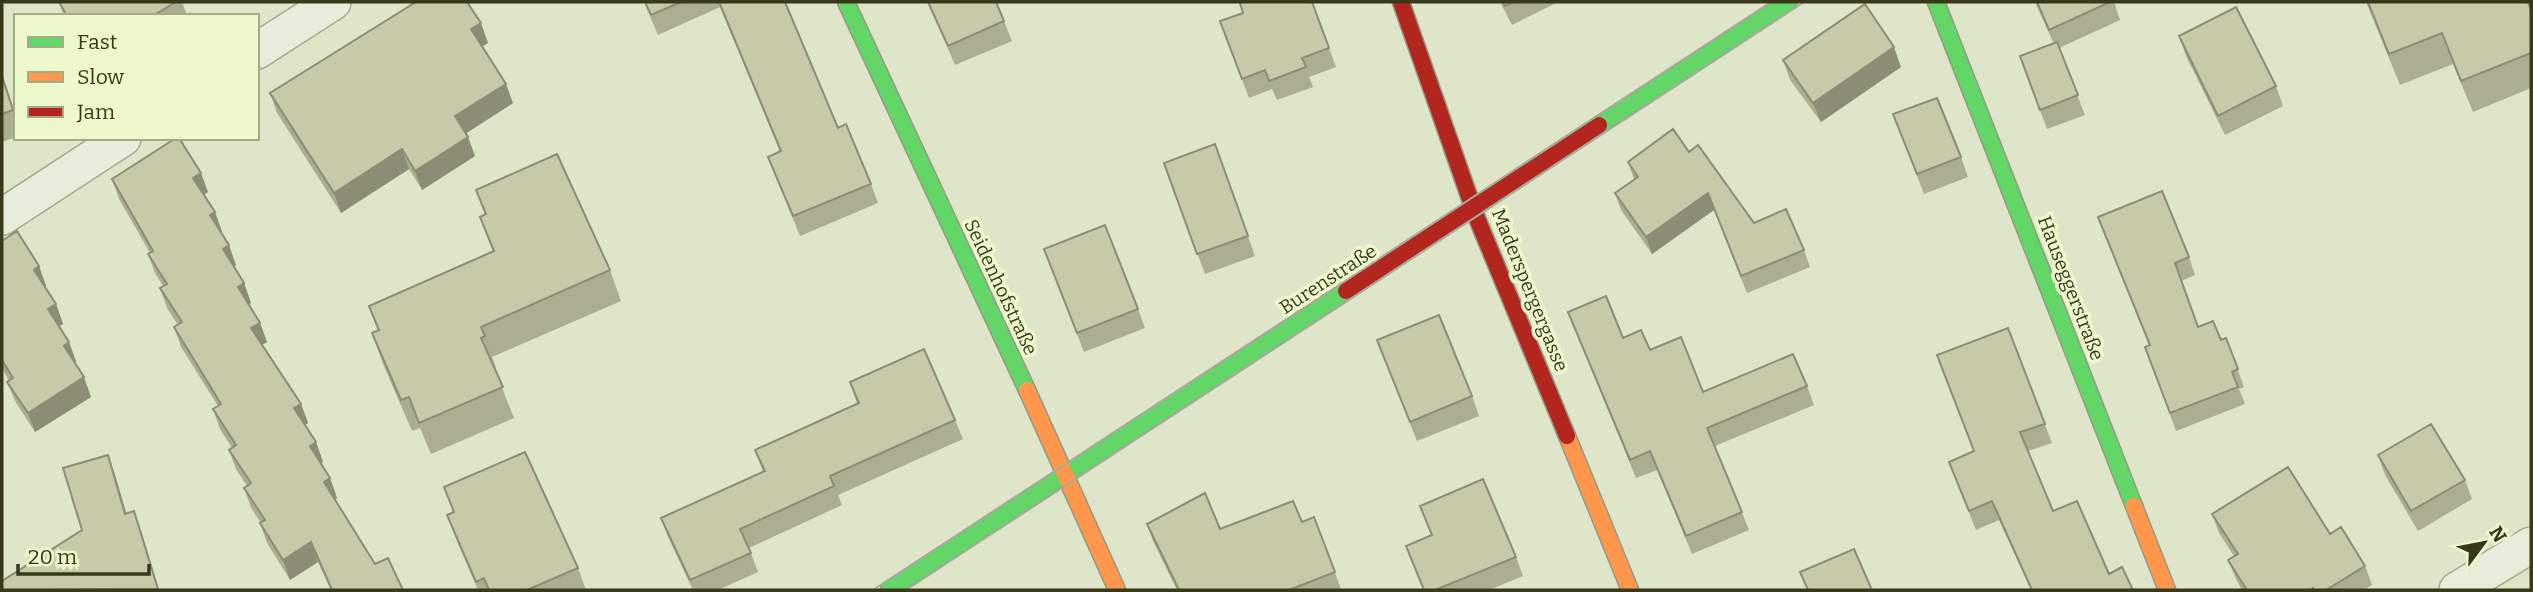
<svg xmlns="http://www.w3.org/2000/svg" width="2533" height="592" font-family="Bitter,serif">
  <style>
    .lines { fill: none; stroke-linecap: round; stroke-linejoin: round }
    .street-casing { stroke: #a6aa93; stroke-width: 38 }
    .fast-casing { stroke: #959983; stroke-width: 19 }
    .slow-casing { stroke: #959983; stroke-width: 19 }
    .jam-casing { stroke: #959983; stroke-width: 19 }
    .street { stroke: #e8eddb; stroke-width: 35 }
    .fast { stroke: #63d668; stroke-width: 16 }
    .slow { stroke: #ff974d; stroke-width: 16 }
    .jam { stroke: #b3261e; stroke-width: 16 }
    .tram { stroke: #a8ab9c; stroke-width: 2 }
    .wall { fill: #abae91 }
    .shaded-wall { fill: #8b8d76 }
    .building { fill: #c7caa9; stroke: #8b8d76; stroke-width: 2 }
    .labels { text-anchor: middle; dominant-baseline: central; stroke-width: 7; stroke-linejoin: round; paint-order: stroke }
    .street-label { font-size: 19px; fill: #38391a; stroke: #edf9cd }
  </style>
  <rect width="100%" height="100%" fill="#dee5c9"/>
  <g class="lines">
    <defs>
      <path id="street" d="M257,51L333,2
        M2,217L123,138
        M2457,590L2531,545"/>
      <path id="fast" d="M846,2L1027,390
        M1936,2L2134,506
        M1599,125L1788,2
        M889,590L1346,291"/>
      <path id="slow" d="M1027,390L1117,590
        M1567,436L1630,590
        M2134,506L2167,590"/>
      <path id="jam" d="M1401,2L1476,216L1567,436
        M1346,291L1599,125"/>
    </defs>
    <!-- street casing -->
    <use href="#street" class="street-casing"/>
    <!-- fast casing -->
    <use href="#fast" class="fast-casing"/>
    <!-- slow casing -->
    <use href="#slow" class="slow-casing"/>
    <!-- jam casing -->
    <use href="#jam" class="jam-casing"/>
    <!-- street -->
    <use href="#street" class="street"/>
    <!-- fast -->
    <use href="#fast" class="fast"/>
    <!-- slow -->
    <use href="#slow" class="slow"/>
    <!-- jam -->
    <use href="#jam" class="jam"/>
    <!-- tram -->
    <path class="tram" d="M873,590L1771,2
      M906,590L1804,2"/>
  </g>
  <!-- wall -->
  <path class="wall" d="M59,2H182L187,16H64Z
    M644,2H785L838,128L871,184L878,203L800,236L768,157L780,151L720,7L658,35Z
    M928,2L1004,21L1012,41L955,65Z
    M1312,2L1336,67L1309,77L1313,87L1277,100L1272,89L1249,98L1220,21Z
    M1500,2H1558L1512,25Z
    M2035,2H2114L2120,20L2059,48L2085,115L2047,129L2020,56L2054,44Z
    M2366,2H2528L2531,11V88L2473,112L2453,64L2400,85Z
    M2179,36L2276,86L2283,106L2225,135L2186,56Z
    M488,43L482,46L513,103L466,133L475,156L422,190L409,169L341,213L277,113L270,93Z
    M1783,60L1901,67L1821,122L1790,80Z
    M2,74L16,115V137L2,142Z
    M1893,114L1961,157L1968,177L1924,194Z
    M1215,144L1255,256L1205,274L1164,163Z
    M1689,152L1754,223L1804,250L1810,267L1747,293L1714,210L1652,254L1621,210L1615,193L1634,179L1628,162Z
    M112,179L208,192L204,195L215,212L222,232H221L236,265L233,266L244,283L251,303L249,304L260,323L267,342L262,345L301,404L308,423L305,425L316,442L323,462L320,463L330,478L337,498L334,499L375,564L403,590H331L318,562L290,580L267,543L260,523H261L251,508L244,488L247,486L236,469L229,450L232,448L220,429L213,409L218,406L181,347L174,327L178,325L167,308L160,288L163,286L155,273L148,254L150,253L119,199Z
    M476,190L610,270L621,301L492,357L496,367L494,368L514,418L431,454L420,428L412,431L383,364L372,333L378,331L369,306L493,252L480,217L485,214Z
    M2098,217L2189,257L2195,275L2181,281L2198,327L2221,340L2226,338L2244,387L2239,389L2245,404L2176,431L2145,347L2149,345Z
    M2,241L39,266L46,286L45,287L56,304L63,324L59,326L76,361L75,363L91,397L35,432L15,401L7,382L9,381L2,368Z
    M1044,249L1138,309L1145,328L1084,352Z
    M1568,312L1650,350L1703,392L1807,386L1814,405L1715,446L1749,530L1692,554L1657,470L1636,478Z
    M2008,328L2052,443L2028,451L2053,511L2109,574L2133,590H2031L1999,520L1976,530L1949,462L1974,451Z
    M1377,340L1472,396L1479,416L1417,441Z
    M850,382L955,420L963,439L838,495L842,505L749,548L758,572L718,590H693L668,537L661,518L763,472L755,450L857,403Z
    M2378,455L2465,480L2472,499L2418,531L2385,475Z
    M444,487L578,568L586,590H478L459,546L447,515L453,512Z
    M1420,506L1516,557L1523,576L1489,590H1424L1406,546L1431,535Z
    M2212,514L2330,534L2365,566L2372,585L2364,590H2242L2236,579L2228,560L2234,556L2219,533Z
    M1314,517L1341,589L1337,590H1177L1153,541L1147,524L1220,529L1302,522Z"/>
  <!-- shaded-wall -->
  <path class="shaded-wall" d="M481,23L488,43L478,49L471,29Z
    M1894,47L1901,67L1821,122L1813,103Z
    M506,84L513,103L462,136L455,116Z
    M468,137L475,156L422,190L415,171Z
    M402,149L409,169L341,213L334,193Z
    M201,173L208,192L200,197L193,178Z
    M1708,193L1714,210L1652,254L1646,237Z
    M215,212L222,232L217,235L210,215Z
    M229,245L236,265L230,269L223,249Z
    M39,266L46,286L41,289L34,270Z
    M244,283L251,303L245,307L238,287Z
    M56,304L63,324L55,329L48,309Z
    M260,323L267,342L258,347L251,328Z
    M69,342L76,361L71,365L64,346Z
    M84,377L91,397L35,432L28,413Z
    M301,404L308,423L301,428L294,408Z
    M316,442L323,462L317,465L310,446Z
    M108,455L115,475L132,533L125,514Z
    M330,478L337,498L331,502L324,482Z
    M134,511L141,531L159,590H158Z
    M311,542L318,562L290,580L283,560Z"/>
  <!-- building -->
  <path class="building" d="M59,2H176L152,16H67Z
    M416,2H467L481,23L471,29L506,84L455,116L468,137L415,171L402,149L334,193L270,93Z
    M645,2H681L651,15Z
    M719,2H785L838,128L846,124L871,184L793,216L768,157L781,151Z
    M928,2H996L1004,21L948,46Z
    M1242,2H1312L1329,48L1302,58L1306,67L1269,81L1265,70L1242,79L1220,21L1243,13L1240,3Z
    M1503,2H1513L1505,6Z
    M2037,2H2110L2049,30Z
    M2368,2H2528L2531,11V53L2461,81L2442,33L2389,54Z
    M1865,4L1894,47L1813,103L1783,60Z
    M2236,7L2276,86L2218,116L2179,36Z
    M2057,42L2078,95L2040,110L2020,56Z
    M2,76L13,110L2,114Z
    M1937,98L1961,157L1917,174L1893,114Z
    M1673,129L1689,152L1698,145L1754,223L1786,209L1804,250L1741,276L1708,193L1646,237L1615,193L1638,177L1628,162Z
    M176,138H179L201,173L193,178L215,212L210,215L229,245L223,249L244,283L238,287L260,323L251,328L301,404L294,408L316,442L310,446L330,478L324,482L375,564L388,558L403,590H332L311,542L283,560L260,523L265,520L244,488L251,483L229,450L236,445L213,409L221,404L174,327L182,322L160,288L167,284L148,254L153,251L112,179Z
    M1215,144L1248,236L1197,254L1164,163Z
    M557,154L610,270L481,327L485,336L481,338L503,387L419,423L409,397L401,400L372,333L379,330L369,306L494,251L480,217L486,214L476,190Z
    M2162,191L2189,257L2175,263L2198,327L2213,321L2221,340L2226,338L2238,369L2232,372L2238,387L2170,413L2145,347L2150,345L2098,217Z
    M1105,225L1138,309L1077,333L1044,249Z
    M17,231L39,266L34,270L56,304L48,309L69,342L64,346L84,377L28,413L7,382L13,378L2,360V241Z
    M1606,296L1623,338L1641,330L1650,350L1681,337L1703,392L1793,354L1807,386L1707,428L1742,512L1686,536L1650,451L1630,460L1568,312Z
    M1439,315L1472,396L1410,422L1377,340Z
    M2008,328L2045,424L2020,432L2053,511L2077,501L2109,574L2122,567L2133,590H2032L1992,501L1969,511L1949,462L1974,451L1937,355Z
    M924,349L955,420L830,476L834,486L740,529L751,553L690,580L661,518L765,471L755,450L859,403L850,382Z
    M2431,424L2465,480L2411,511L2378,455Z
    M525,452L578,568L527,590H489L484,578L476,582L447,515L454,512L444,487Z
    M108,455L125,514L134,511L158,589L2,590V581L82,530L63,468Z
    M2288,467L2330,534L2341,527L2365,566L2326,590H2314L2313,588L2310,590H2247L2228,560L2238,554L2212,514Z
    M1483,479L1516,557L1435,590H1424L1406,546L1432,535L1420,506Z
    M1205,493L1220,529L1293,501L1302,522L1314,517L1335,572L1289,590H1179L1147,524Z
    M1854,549L1872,590H1808L1800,572Z"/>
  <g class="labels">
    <!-- street labels -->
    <g class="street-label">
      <text transform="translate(1328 279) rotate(-33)">Burenstraße</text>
      <text transform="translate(1001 287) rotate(65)">Seidenhofstraße</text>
      <text transform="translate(2071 288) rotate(69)">Hauseggerstraße</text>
      <text transform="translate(1530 290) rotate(68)">Maderspergergasse</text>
    </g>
  </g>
  <!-- border -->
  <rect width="2533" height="592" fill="none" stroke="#38391a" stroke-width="7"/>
  <!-- legend -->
  <rect x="14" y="14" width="245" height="126" fill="#edf9cd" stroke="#a5ac85" stroke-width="2"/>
  <rect x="28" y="37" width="35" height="10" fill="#63d668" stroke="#a5ac85" stroke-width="2"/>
  <text x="77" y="49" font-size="21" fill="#38391a">Fast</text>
  <rect x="28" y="72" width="35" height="10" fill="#ff974d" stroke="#a5ac85" stroke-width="2"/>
  <text x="77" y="84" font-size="21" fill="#38391a">Slow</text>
  <rect x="28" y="107" width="35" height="10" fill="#b3261e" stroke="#a5ac85" stroke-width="2"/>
  <text x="77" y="119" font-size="21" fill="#38391a">Jam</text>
  <!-- north arrow -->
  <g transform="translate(2484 543) rotate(58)" stroke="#edf9cd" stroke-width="5" paint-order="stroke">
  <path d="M0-5L12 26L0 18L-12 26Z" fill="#38391a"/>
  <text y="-10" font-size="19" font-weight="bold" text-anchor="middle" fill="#38391a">N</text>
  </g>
  <!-- scale -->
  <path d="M18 564v10h131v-10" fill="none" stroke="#38391a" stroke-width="3.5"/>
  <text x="28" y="564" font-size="21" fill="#38391a" stroke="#edf9cd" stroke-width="5" paint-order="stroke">20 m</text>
</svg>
